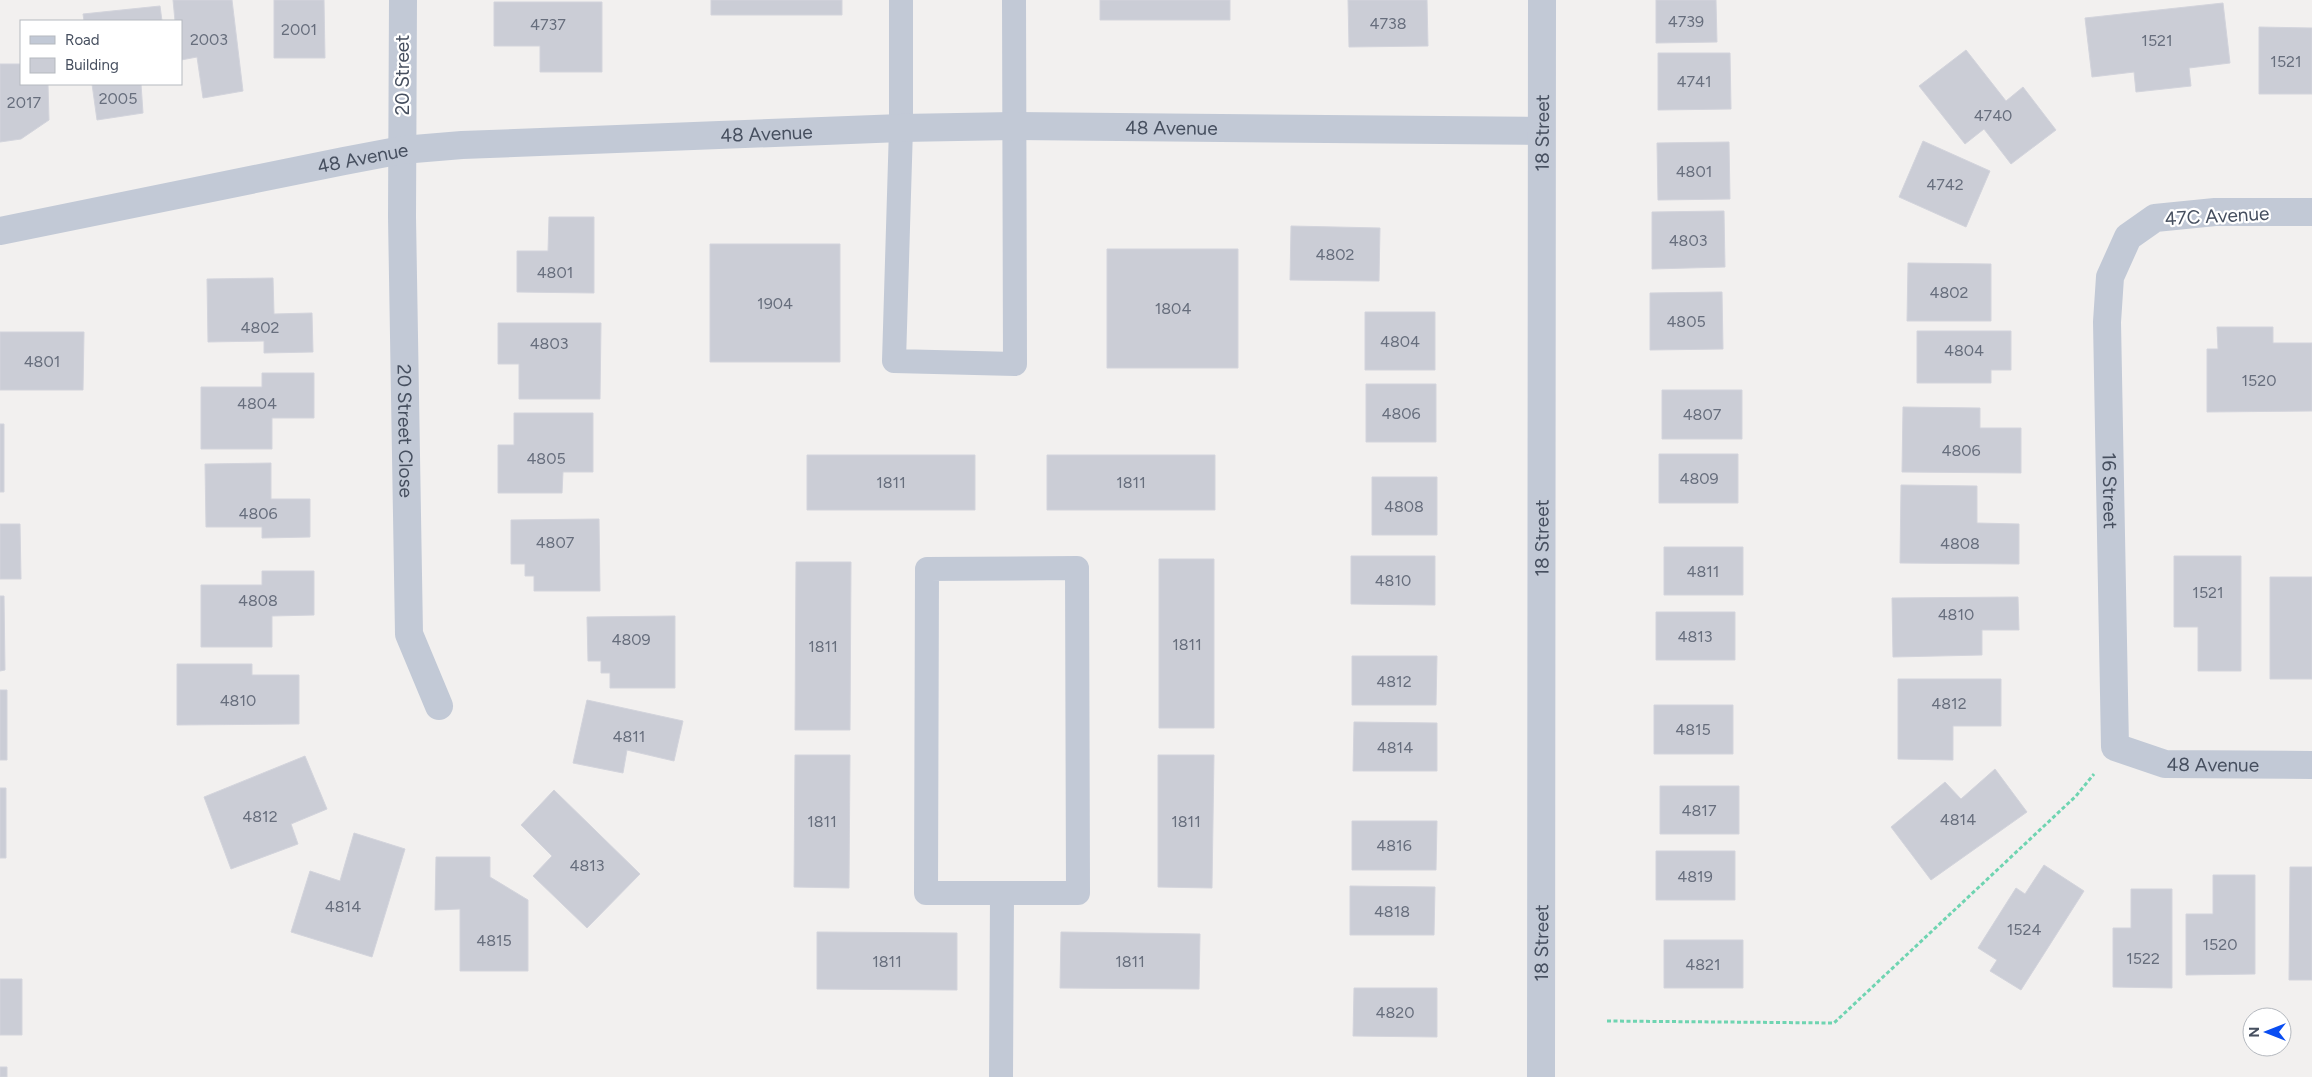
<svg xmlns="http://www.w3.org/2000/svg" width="2312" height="1077" font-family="Figtree,sans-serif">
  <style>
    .building { fill: #cbcdd6; stroke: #d3d4dc }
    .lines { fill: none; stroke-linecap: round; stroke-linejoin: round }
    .path { stroke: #6fd4b1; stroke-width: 3; stroke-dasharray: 4 2.5; stroke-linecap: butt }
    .service { stroke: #c2c9d6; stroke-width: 24 }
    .minor { stroke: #c2c9d6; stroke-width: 28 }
    .tertiary { stroke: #c2c9d6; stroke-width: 28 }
    .labels { text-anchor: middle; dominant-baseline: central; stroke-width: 4.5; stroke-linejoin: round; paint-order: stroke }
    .number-label { font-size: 16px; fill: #676e7d }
    .street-label { font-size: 19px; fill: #464f5f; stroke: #fff }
  </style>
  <rect width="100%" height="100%" fill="#f2f0ef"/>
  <!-- building -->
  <path class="building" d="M173,0H232L243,91L203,98L197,57L181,60V21H175Z
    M274,0H324L325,58H274Z
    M711,0H842V15H711Z
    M1100,0H1230V20H1100Z
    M1348,0H1427L1428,46L1349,47Z
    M1656,0H1716L1717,42L1656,43Z
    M494,2H602V72H540V46H494Z
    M2223,3L2230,63L2189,68L2191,86L2136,92L2134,72L2092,77L2085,18Z
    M160,6L162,21H84L83,14Z
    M2259,27L2312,28V94H2259Z
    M1966,50L2006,101L2023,87L2056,130L2011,164L1984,129L1965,144L1919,86Z
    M1658,53H1730L1731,109L1658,110Z
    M0,64H21V84H48L49,120L21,139L0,142Z
    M92,84H141L143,113L97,120Z
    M1923,141L1990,171L1966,227L1899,197Z
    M1729,142L1730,199L1658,200L1657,143Z
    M1724,211L1725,267L1652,269V212Z
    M549,217H594V293L517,292V251H548Z
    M1291,226L1380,228L1379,281L1290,280Z
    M710,244H840V362H710Z
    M1107,249H1238V368H1107Z
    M1908,263L1991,264V321H1907Z
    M273,278L274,314L312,313L313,352L264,353V341L208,342L207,279Z
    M1722,292L1723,349L1650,350V293Z
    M1365,312H1435V370H1365Z
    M498,323H601L600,399H519V364H498Z
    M2217,327H2273V343H2312V411L2207,412V349H2218Z
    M1917,331H2011V370H1991V383H1917Z
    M0,332H84L83,390H0Z
    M262,373H314V418H272V449H201V387H262Z
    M1366,384H1436V442H1366Z
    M1662,390H1742V439H1662Z
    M1903,407L1980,408V428H2021V473L1902,472Z
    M514,413H593V472H563L562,493H498V445H514Z
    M0,424H4V492H0Z
    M1659,454H1738V503H1659Z
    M807,455H975V510H807Z
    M1047,455H1215V510H1047Z
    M271,463V499H310V537L262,538V527H206L205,464Z
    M1372,477H1437V535H1372Z
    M1901,485L1977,486V523L2019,524V564L1900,563Z
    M599,519L600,591H534V576H525V564H511V520Z
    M0,524H20L21,579H0Z
    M1664,547H1743V595H1664Z
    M1351,556H1435V605L1351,604Z
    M2174,556H2241V671H2198V627H2174Z
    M1159,559H1214V728H1159Z
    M796,562H851L850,730H795Z
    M262,571H314V615L272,616V647H201V585H262Z
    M2270,577H2312V679H2270Z
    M0,596H4L5,670L0,671Z
    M2018,597L2019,630H1982V655L1893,657L1892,598Z
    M1656,612H1735V660H1656Z
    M675,616V688H610V673H601V661H588L587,617Z
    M1352,656H1437L1436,705H1352Z
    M177,664H252V675H299V724L177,725Z
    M1898,679H2001V726H1953V760L1898,759Z
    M0,690H7V760H0Z
    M587,700L683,721L674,761L627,750L623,773L573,763Z
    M1654,705H1733V754H1654Z
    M1354,722L1437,723V771H1353Z
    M795,755H850L849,888L794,887Z
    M1158,755H1214L1212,888L1158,887Z
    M305,756L327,809L291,824L298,844L231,869L204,797Z
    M1995,769L2027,812L1931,880L1891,827L1945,782L1961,799Z
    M1660,786H1739V834H1660Z
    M0,788H6V858H0Z
    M554,790L640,874L587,928L533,876L552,856L521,825Z
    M1352,821H1437L1436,870H1352Z
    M354,833L405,849L372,957L291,932L310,871L340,881Z
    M1656,851H1735V900H1656Z
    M436,857H490V877L528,900V971H460V909L435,910Z
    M2044,865L2084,891L2021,990L1990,971L1997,960L1978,948L2016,888L2025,894Z
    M2290,867H2312V980H2289Z
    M2213,875H2255V974L2186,975V914H2213Z
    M1350,886L1435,887L1434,935H1350Z
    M2131,889H2172V988L2113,987V928H2131Z
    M817,932L957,933V990L817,989Z
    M1061,932L1200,934L1199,989L1060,988Z
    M1664,940H1743V988H1664Z
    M0,979H22V1035H0Z
    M1354,988H1437V1037L1353,1036Z
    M0,1067H7V1077H0Z"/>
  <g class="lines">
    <!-- path -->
    <path class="path" d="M1607,1021L1834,1023L2076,796L2094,774"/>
    <!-- service -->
    <path class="service" d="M901,0V128L894,361L1015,364L1014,0
      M1077,568L1078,893H926L927,569Z
      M1001,1077L1002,894"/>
    <!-- minor -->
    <g class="minor">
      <path id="s1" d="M403,0L402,217L409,634L439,706"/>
      <path id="s2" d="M2312,212H2215L2155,218L2128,237L2110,277L2107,322L2115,747L2165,764L2312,765"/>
      <path id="s3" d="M0,231L344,161L402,150L462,145L901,128L1014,126L1541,131"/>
    </g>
    <!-- tertiary -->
    <path class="tertiary" id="s4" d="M1541,1077L1542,0"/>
  </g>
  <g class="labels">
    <!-- number labels -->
    <g class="number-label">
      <text x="1686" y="21">4739</text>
      <text x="1388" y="23">4738</text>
      <text x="548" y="24">4737</text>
      <text x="299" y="29">2001</text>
      <text x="209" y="39">2003</text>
      <text x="2157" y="40">1521</text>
      <text x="2286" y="61">1521</text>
      <text x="1694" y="81">4741</text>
      <text x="118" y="98">2005</text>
      <text x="24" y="102">2017</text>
      <text x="1993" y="115">4740</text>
      <text x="1694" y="171">4801</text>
      <text x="1945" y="184">4742</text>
      <text x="1688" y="240">4803</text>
      <text x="1335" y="254">4802</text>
      <text x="555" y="272">4801</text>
      <text x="1949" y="292">4802</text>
      <text x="775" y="303">1904</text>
      <text x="1173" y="308">1804</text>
      <text x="1686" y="321">4805</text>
      <text x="260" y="327">4802</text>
      <text x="1400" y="341">4804</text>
      <text x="549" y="343">4803</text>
      <text x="1964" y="350">4804</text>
      <text x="42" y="361">4801</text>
      <text x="2259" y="380">1520</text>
      <text x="257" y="403">4804</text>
      <text x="1401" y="413">4806</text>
      <text x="1702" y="414">4807</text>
      <text x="1961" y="450">4806</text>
      <text x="546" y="458">4805</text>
      <text x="1699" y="478">4809</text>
      <text x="891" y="482">1811</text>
      <text x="1131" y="482">1811</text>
      <text x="1404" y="506">4808</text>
      <text x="258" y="513">4806</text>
      <text x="555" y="542">4807</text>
      <text x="1960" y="543">4808</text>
      <text x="1703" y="571">4811</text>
      <text x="1393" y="580">4810</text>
      <text x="2208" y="592">1521</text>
      <text x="258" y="600">4808</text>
      <text x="1956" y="614">4810</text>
      <text x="1695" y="636">4813</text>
      <text x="631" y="639">4809</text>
      <text x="1187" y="644">1811</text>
      <text x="823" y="646">1811</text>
      <text x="1394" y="681">4812</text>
      <text x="238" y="700">4810</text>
      <text x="1949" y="703">4812</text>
      <text x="1693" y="729">4815</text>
      <text x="629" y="736">4811</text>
      <text x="1395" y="747">4814</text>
      <text x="1699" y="810">4817</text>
      <text x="260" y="816">4812</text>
      <text x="1958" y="819">4814</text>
      <text x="822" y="821">1811</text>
      <text x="1186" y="821">1811</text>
      <text x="1394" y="845">4816</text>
      <text x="587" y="865">4813</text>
      <text x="1695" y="876">4819</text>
      <text x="343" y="906">4814</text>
      <text x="1392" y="911">4818</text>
      <text x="2024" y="929">1524</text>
      <text x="494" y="940">4815</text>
      <text x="2220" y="944">1520</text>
      <text x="2143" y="958">1522</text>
      <text x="887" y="961">1811</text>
      <text x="1130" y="961">1811</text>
      <text x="1703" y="964">4821</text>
      <text x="1395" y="1012">4820</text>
    </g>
    <!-- street labels -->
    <g class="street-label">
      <text transform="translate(402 75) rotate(-90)">20 Street</text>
      <text stroke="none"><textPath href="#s3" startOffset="1180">48 Avenue</textPath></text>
      <text stroke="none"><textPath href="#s3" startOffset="775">48 Avenue</textPath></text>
      <text stroke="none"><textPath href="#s4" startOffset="944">18 Street</textPath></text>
      <text stroke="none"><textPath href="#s3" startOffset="370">48 Avenue</textPath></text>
      <text transform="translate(2217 216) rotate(-3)">47C Avenue</text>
      <text stroke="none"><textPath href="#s1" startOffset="431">20 Street Close</textPath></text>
      <text stroke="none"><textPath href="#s2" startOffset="448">16 Street</textPath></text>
      <text stroke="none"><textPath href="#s4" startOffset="539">18 Street</textPath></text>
      <text stroke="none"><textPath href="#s2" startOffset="805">48 Avenue</textPath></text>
      <text stroke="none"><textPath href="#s4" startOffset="134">18 Street</textPath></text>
    </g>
  </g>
  <!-- legend -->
  <rect x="20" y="20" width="162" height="65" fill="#ffffff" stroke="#b5b9bf"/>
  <rect x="30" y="36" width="25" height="8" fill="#c2c9d6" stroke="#b5b9bf"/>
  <text x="65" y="45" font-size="15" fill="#464f5f">Road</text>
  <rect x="30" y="58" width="25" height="15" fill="#cbcdd6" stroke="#b5b9bf"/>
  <text x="65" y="70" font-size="15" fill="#464f5f">Building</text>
  <!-- north arrow -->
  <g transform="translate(2267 1032) rotate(270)"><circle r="24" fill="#ffffff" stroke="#b5b9bf"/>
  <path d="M0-4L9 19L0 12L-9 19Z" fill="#094df2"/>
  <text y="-8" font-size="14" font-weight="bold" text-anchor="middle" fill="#464f5f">N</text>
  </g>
</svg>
